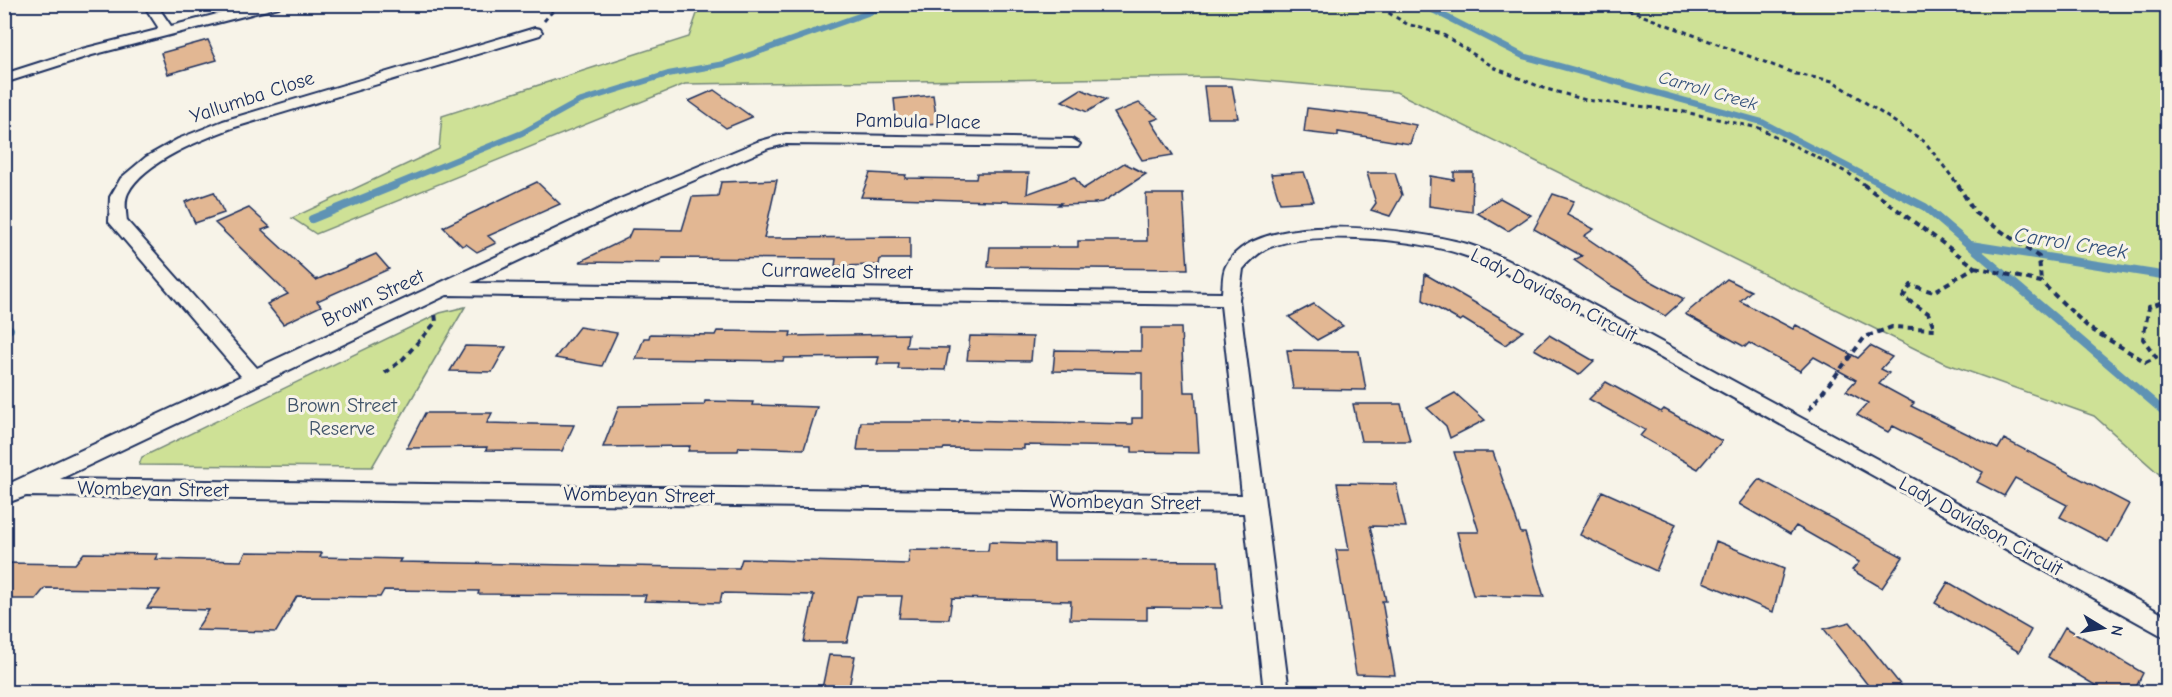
<svg xmlns="http://www.w3.org/2000/svg" width="2172" height="697" font-family="'Comic Neue',sans-serif">
  <style>
    .green { fill: #cee196; stroke: #74887a; stroke-width: 1.5 }
    .lines { fill: none; stroke-linecap: round; stroke-linejoin: round }
    .stream-far1 { stroke: #5f93b4; stroke-width: 6 }
    .stream { stroke: #5f93b4; stroke-width: 8 }
    .building { fill: #e2b793; stroke: #1b2f5e; stroke-width: 1.5 }
    .street-casing { stroke: #1b2f5e; stroke-width: 4 }
    .path-far1 { stroke: #1b2f5e; stroke-width: 3; stroke-dasharray: 4.5 4; stroke-linecap: butt }
    .path { stroke: #1b2f5e; stroke-width: 4; stroke-dasharray: 6 4.5; stroke-linecap: butt }
    .street { fill: #f7f3e8; fill-rule: evenodd }
    .labels { text-anchor: middle; dominant-baseline: central; stroke-width: 6; stroke-linejoin: round; paint-order: stroke }
    .far-water-label { font-size: 18px; font-style: italic; fill: #32507b; stroke: #f7f3e8 }
    .street-label { font-size: 20px; fill: #1b2f5e; stroke: #f7f3e8 }
    .park-label { font-size: 20px; fill: #3f5369; stroke: #f7f3e8 }
    .water-label { font-size: 21px; font-style: italic; fill: #32507b; stroke: #f7f3e8 }
  </style>
  <rect width="100%" height="100%" fill="#f7f3e8"/>
  <filter id="ink" filterUnits="userSpaceOnUse"><feTurbulence type="fractalNoise" baseFrequency=".0167" numOctaves="2"/><feDisplacementMap in="SourceGraphic" scale="12" xChannelSelector="R" yChannelSelector="G"/><feConvolveMatrix kernelMatrix="1 2 1 2 8 2 1 2 1" color-interpolation-filters="sRGB"/></filter>
  <g filter="url(#ink)">
    <!-- green -->
    <path class="green" d="M700,5H2167V481L2094,416L1942,362L1396,92L1218,77L685,84L316,234L292,218L439,149L442,116L689,37Z
      M465,307L372,467L139,465L142,457L440,313Z"/>
    <g class="lines">
      <!-- stream-far1 -->
      <path class="stream-far1" d="M1421,4L1523,56L1762,122L1885,186
        M392,186L522,133L578,102L668,74L724,64L893,4"/>
      <!-- stream -->
      <path class="stream" d="M1882,185L1925,207L2168,415
        M312,219L396,185
        M1971,245L2168,276
        M4,331L10,329"/>
    </g>
    <!-- building -->
    <path class="building" d="M208,40L217,60L168,74L161,53Z
      M1204,86H1232L1238,118H1208Z
      M1081,89L1106,100L1087,112L1062,101Z
      M714,90L752,117L726,128L689,101Z
      M933,95L937,123L897,127L894,99Z
      M1139,103L1159,118L1151,121L1173,155L1142,160L1114,113Z
      M1307,108L1366,115L1416,125L1410,144L1338,132V136L1304,132Z
      M1124,163L1146,174L1103,202L1094,203L1095,204L1058,205L1061,203L861,197L870,173L906,175L905,178L976,179L977,173H1029L1027,194L1074,177L1083,189Z
      M1304,172L1314,201L1280,203L1271,174Z
      M1454,172H1473L1472,212L1429,206L1430,176L1454,180Z
      M1367,173H1395L1402,195L1390,216L1371,210L1376,203Z
      M777,180L764,238L910,237V259H880L879,265L835,266L836,259L662,258L660,263L579,262L628,238L632,229L682,230L692,197L718,196L721,182Z
      M537,182L560,204L488,236L496,243L477,252L466,244L462,246L443,227Z
      M214,192L224,213L195,223L185,202Z
      M1146,194H1183L1188,269L988,267L990,247H1078V241H1147Z
      M1553,194L1574,201L1567,215L1594,229L1584,236L1647,279L1684,299L1665,316L1610,285L1574,260L1582,256L1534,229Z
      M1500,198L1531,215L1508,231L1477,213Z
      M249,208L270,227L262,230L316,280L376,254L389,269L317,301L321,306L283,324L267,304L288,294L215,223Z
      M1425,274L1484,308L1523,331L1505,345L1463,319L1460,321L1423,300Z
      M1727,279L1751,291L1740,301L1793,329L1796,325L1858,358L1870,346L1892,357L1881,369L1889,373L1879,384L1914,403L1911,406L1998,449L2004,439L2129,504L2108,542L2060,517L2067,505L2015,478L2004,496L1977,482L1983,472L1893,426L1888,432L1857,415L1868,403L1846,391L1856,380L1814,357L1800,371L1749,343L1745,347L1685,314Z
      M1314,304L1343,326L1317,340L1289,317Z
      M579,327L617,333L602,366L555,358Z
      M1141,328H1181L1184,392H1195L1199,453L1132,452V447L1024,445V449L944,448L943,450H857L861,422H959L960,420L1132,424V418H1142V373L1053,371L1055,350L1141,351Z
      M717,331L791,332L790,336L908,334L906,347L949,348L945,370L898,369L899,364H877L879,357L784,358L783,361L636,359L644,338H649L650,334L715,335Z
      M1549,335L1594,361L1579,375L1534,349Z
      M970,336L1033,337L1031,361L967,360Z
      M465,346L506,347L492,372L450,371Z
      M1287,350L1359,351L1366,390L1293,389Z
      M1606,382L1661,412L1664,409L1722,441L1698,469L1640,436L1645,430L1589,399Z
      M1455,393L1485,420L1450,438L1446,426L1427,408Z
      M705,401L753,402L752,405L817,407L804,449L739,447L738,451H688L690,446L603,447L619,406L704,405Z
      M1353,404H1401L1410,441H1361Z
      M425,413H492L487,423L574,425L562,451L486,450L487,447L407,448Z
      M1454,452H1493L1521,533H1525L1544,597L1473,595L1457,532H1479Z
      M1759,479L1903,557L1882,588L1852,570L1859,562L1796,526L1790,534L1739,504Z
      M1337,483L1396,484L1406,527L1370,526L1386,601H1382L1395,675L1356,674L1336,550H1349Z
      M1602,491L1676,524L1656,571L1580,535Z
      M1716,541L1784,569L1773,612L1703,582Z
      M989,542L1054,544V560L1218,561L1222,608L1147,607V620L1070,619L1071,601L952,598L949,619L899,618L902,596H857L847,642H804L814,595L722,593L720,603L644,601L646,595L478,594L479,591L384,590L380,597L297,596L276,632L196,630L209,610L147,608L160,590L45,588L36,599H4V563L75,564L84,553L158,554L155,559L241,561L246,552L322,553L320,557L401,559L399,562L739,568L742,559L908,564L910,550L988,551Z
      M1948,582L2031,630L2019,652L1935,603Z
      M1850,622L1907,693H1874L1824,629Z
      M2065,627L2143,673L2133,693H2108L2048,657Z
      M829,655L855,656L848,693H821Z"/>
    <g class="lines">
      <defs>
        <path id="street" d="M143,4H156L171,26L256,4H280L279,7L92,55L4,83V74L82,49L157,30L158,27Z
          M535,28L540,29L542,32L540,35L235,127C203,139 144,161 128,193C124,201 126,212 127,221L257,368L620,199L757,142L786,134L1072,139L1080,144L1078,147L786,144L769,148L632,207L471,283L1222,293C1223,284 1222,273 1226,266C1255,207 1416,230 1467,244C1490,251 1512,263 1534,273L2168,617V639L1522,281C1502,272 1483,261 1463,255C1419,239 1305,228 1264,250C1256,255 1249,262 1243,269L1239,299L1289,692H1264L1244,513L26,496L4,504V486L241,376L109,222L110,197L121,178L146,157L178,139L223,121ZM447,295L1221,305L1242,495L60,479Z"/>
      </defs>
      <!-- street casing -->
      <use href="#street" class="street-casing"/>
      <!-- path-far1 -->
      <path class="path-far1" d="M1374,4L1407,24L1442,34L1495,68L1543,88L1586,100L1680,111L1759,128L1848,173L1866,186
        M1612,4L1796,74L1833,81L1925,142L1959,186
        M544,21L559,4"/>
      <!-- path -->
      <path class="path" d="M1958,185L1975,213L2039,257L2041,282
        M1975,267L2041,282L2089,328L2146,362L2156,357L2143,339L2149,307L2168,300
        M385,373L403,359L436,322L435,313
        M1809,410L1865,337L1892,327L1935,329L1928,313L1903,297L1911,285L1933,292L1975,267L1864,185"/>
      <!-- street -->
      <use href="#street" class="street"/>
    </g>
  </g>
  <g class="labels">
    <!-- far-water labels -->
    <g class="far-water-label">
      <text transform="translate(1708 91) rotate(16)">Carroll Creek</text>
    </g>
    <!-- street labels -->
    <g class="street-label">
      <text transform="translate(252 97) rotate(-18)">Yallumba Close</text>
      <text transform="translate(918 121) rotate(1)">Pambula Place</text>
      <text transform="translate(837 271) rotate(1)">Curraweela Street</text>
      <text transform="translate(1554 295) rotate(27)">Lady Davidson Circuit</text>
      <text transform="translate(373 298) rotate(-25)">Brown Street</text>
      <text transform="translate(153 489) rotate(1)">Wombeyan Street</text>
      <text transform="translate(639 495) rotate(1)">Wombeyan Street</text>
      <text transform="translate(1125 502) rotate(1)">Wombeyan Street</text>
      <text transform="translate(1981 526) rotate(29)">Lady Davidson Circuit</text>
    </g>
    <!-- park labels -->
    <g class="park-label">
      <text x="342" y="405">Brown Street<tspan x="342" dy="23">Reserve</tspan></text>
    </g>
    <!-- water labels -->
    <g class="water-label">
      <text transform="translate(2071 243) rotate(9)">Carrol Creek</text>
    </g>
  </g>
  <!-- margin -->
  <rect width="2172" height="697" fill="none" stroke="#f7f3e8" stroke-width="24"/>
  <rect x="12" y="12" width="2148" height="673" fill="none" stroke="#1b2f5e" stroke-width="2" filter="url(#ink)"/>
  <!-- north arrow -->
  <g transform="translate(2103 628) rotate(101)" stroke="#f7f3e8" stroke-width="4.5" paint-order="stroke">
  <path d="M0-4.5L10 22L0 15L-10 22Z" fill="#1b2f5e"/>
  <text y="-9" font-size="16" font-weight="bold" text-anchor="middle" fill="#1b2f5e">N</text>
  </g>
</svg>
